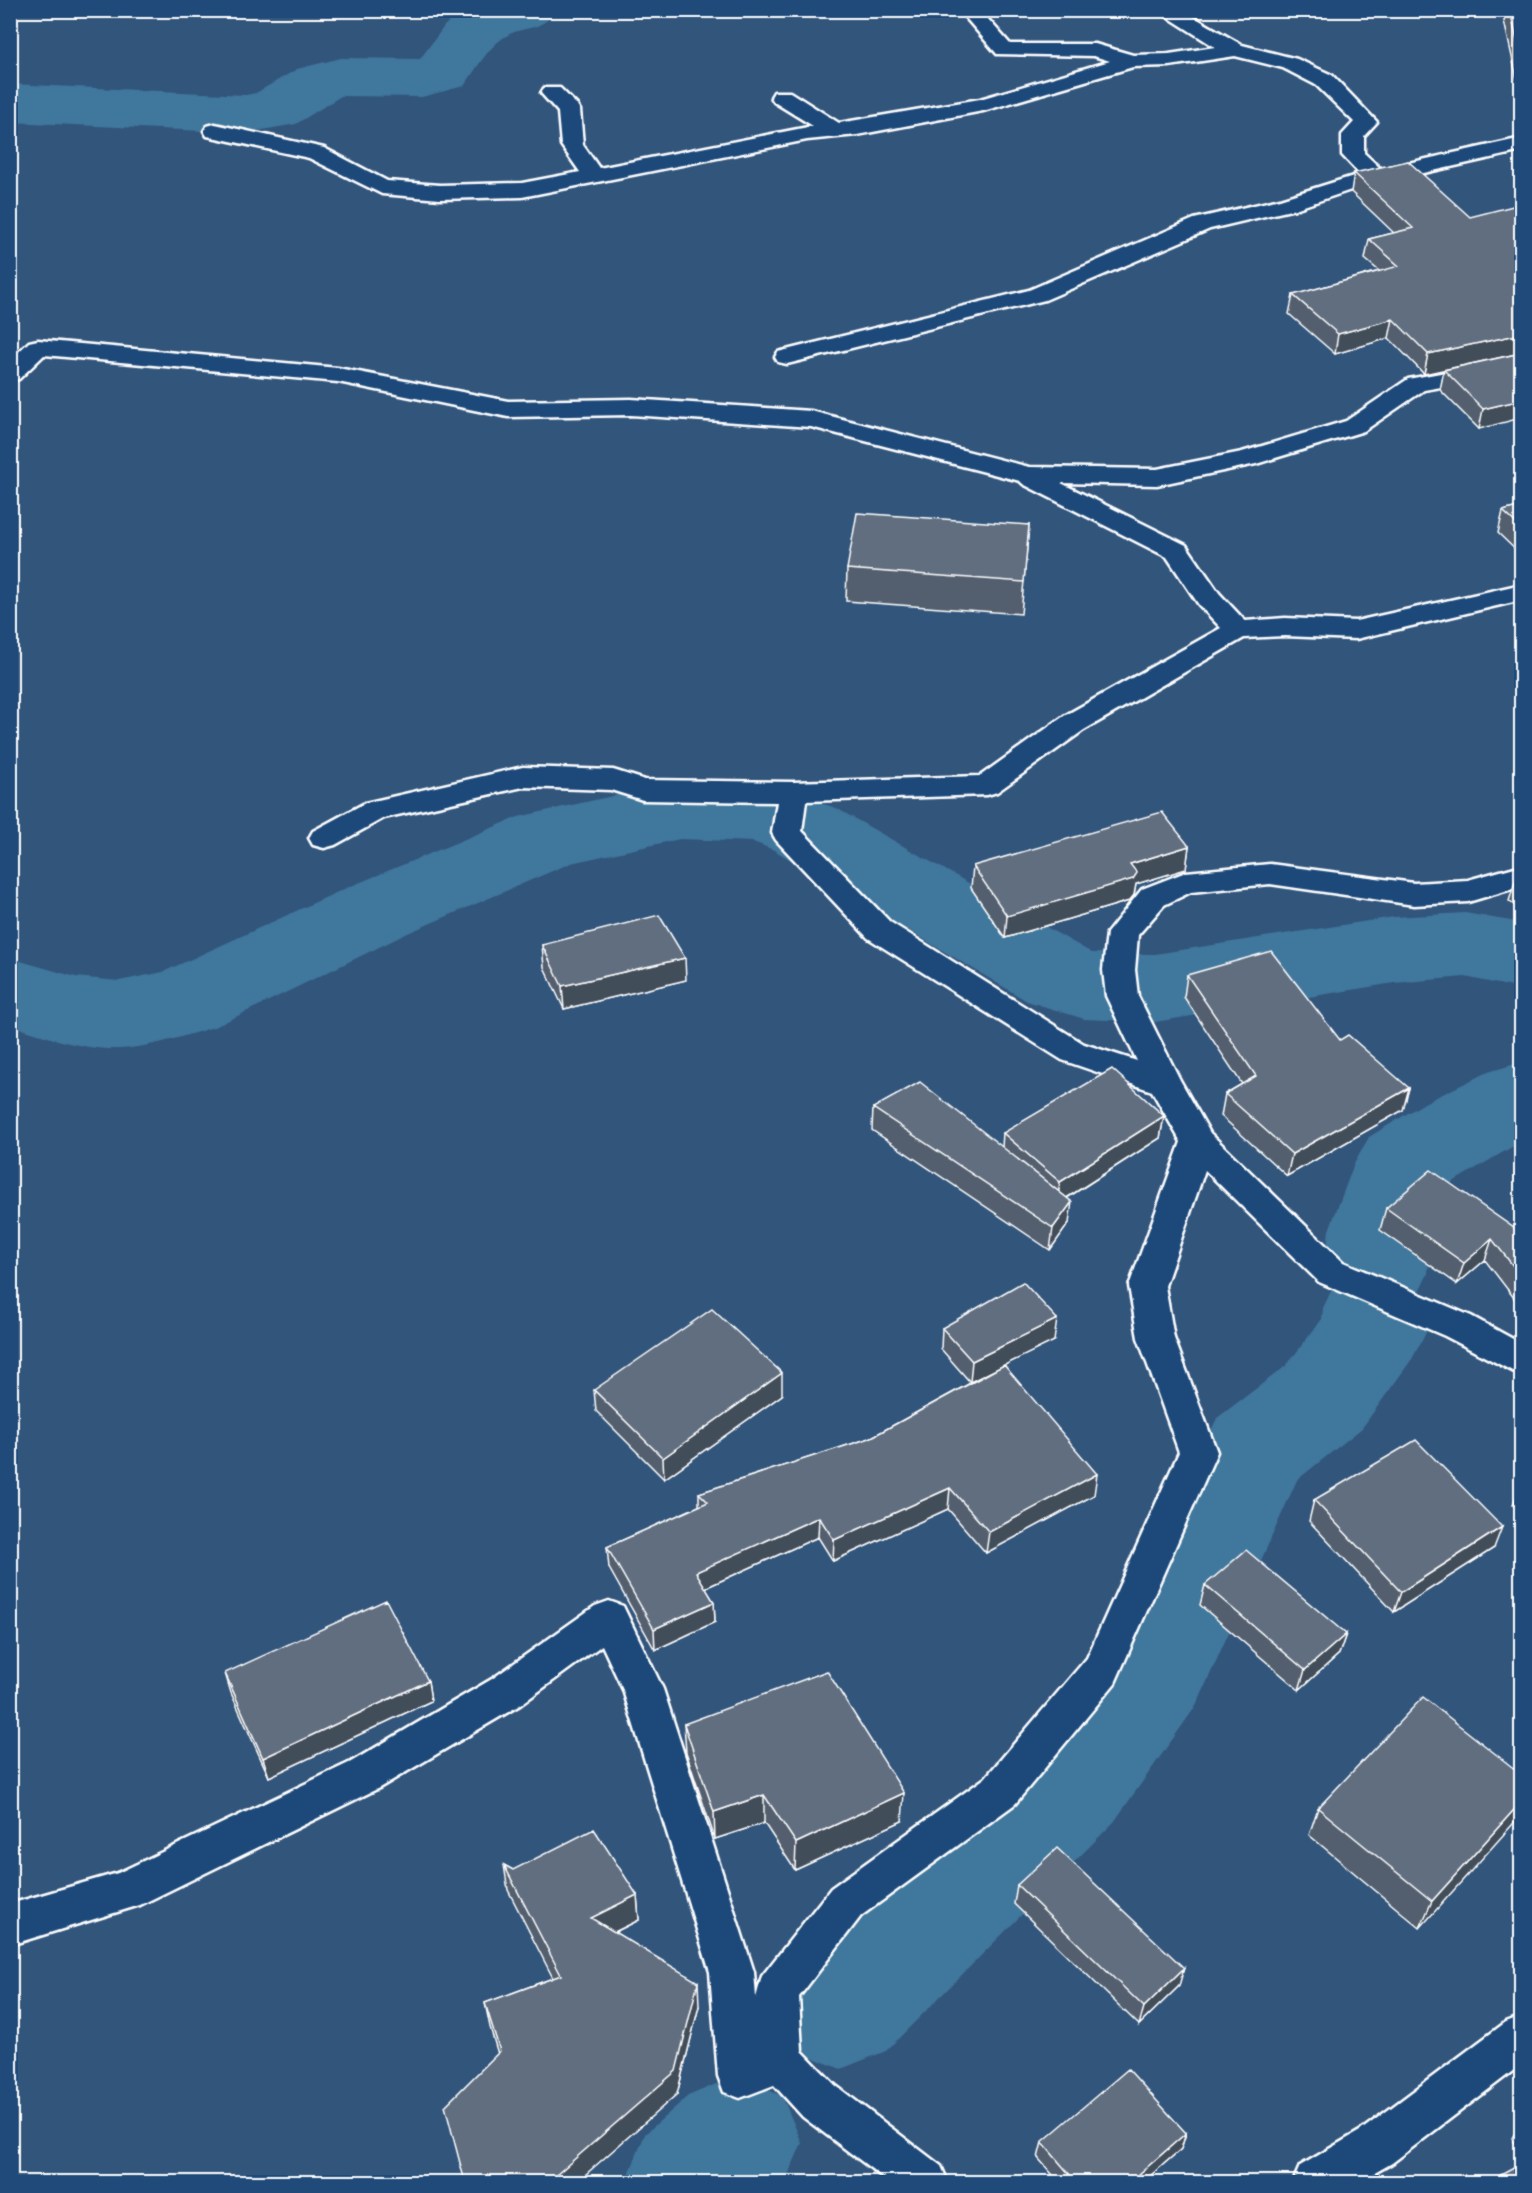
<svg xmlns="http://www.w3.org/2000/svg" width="1532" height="2193" font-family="Pangolin,sans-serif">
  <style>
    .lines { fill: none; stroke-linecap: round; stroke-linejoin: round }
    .river { fill: #40779c; fill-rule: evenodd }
    .minor-casing { stroke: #fff; stroke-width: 5 }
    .minor { fill: #1f4a7a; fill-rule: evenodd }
    .wall { fill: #535f6e; stroke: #fff; stroke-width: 1.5 }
    .shaded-wall { fill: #434d5a; stroke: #fff; stroke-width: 1.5 }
    .building { fill: #606e80; stroke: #fff; stroke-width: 1.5 }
  </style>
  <rect width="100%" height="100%" fill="#32557c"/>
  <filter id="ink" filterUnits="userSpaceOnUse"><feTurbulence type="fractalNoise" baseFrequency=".0167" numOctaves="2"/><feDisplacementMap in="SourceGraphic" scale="12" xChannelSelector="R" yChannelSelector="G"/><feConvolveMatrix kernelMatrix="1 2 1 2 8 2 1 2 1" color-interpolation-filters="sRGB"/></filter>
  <g filter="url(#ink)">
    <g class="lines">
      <!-- river -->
      <path class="river" d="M463,10H556C540,34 523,24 503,38C486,50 476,70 464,86L422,97L341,96L296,124L246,133L10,122V84L246,95L256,93L297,69L341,58L420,59L445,25Z
        M680,781L763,784L836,808L1092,953L1155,954L1394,917L1465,913L1522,923V989L1465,977L1394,983L1155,1022L1084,1019L1027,1001L774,850L753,842L680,839L571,863L408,933L217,1026C188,1035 149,1048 118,1049C81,1050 45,1036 10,1025V958L76,977L119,981L163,972L344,889L518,817Z
        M1522,1062V1141L1446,1186L1431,1230L1428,1274L1419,1291L1427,1308L1428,1329L1412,1359L1362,1428L1297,1480L1196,1706L1114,1822L886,2051L841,2069L796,2051L777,2006L796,1961L1028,1744L1114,1632L1217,1418L1286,1366L1322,1319L1323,1308L1332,1289L1324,1274L1329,1230L1354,1164L1369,1137L1426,1102L1488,1072Z
        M735,2076L782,2096L802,2143L785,2182H626L645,2134L688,2096Z"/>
      <defs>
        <path id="minor" d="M959,10H980L1010,44H1095L1133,55L1169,54L1215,47L1157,10H1182L1242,45L1297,59L1332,75L1377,122L1364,136V153L1381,169L1522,138V151L1357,188L1295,209L1210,229L1045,300L787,364L778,362L775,357L778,352L1029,290L1194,219L1280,199L1360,174L1342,155V135L1354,122L1316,85L1283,68L1235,56L1169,66L1133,67L983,111L857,135L807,140L522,197L440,199L382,194L309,158L207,136L204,131L207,126L215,124L324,148L387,181L440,185L522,183L580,172L561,145L558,112L541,93L544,88H560L577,105L580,110L583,145L599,168L813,126L774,102L771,97L774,92H790L839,123L980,99L1110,61L1094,56L997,54Z
          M38,340L338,368L508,401L631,399L811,411L1029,467L1157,469L1242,452L1346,421L1408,379L1468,368L1522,354V369L1470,382L1424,390L1364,431L1256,464L1157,485L1061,483L1186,545L1219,593L1245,621L1285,618L1356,621L1522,584V600L1356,639L1285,636L1244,638L1084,730L997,792L987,795L806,801L802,831L890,922L1084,1044L1137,1061L1106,996L1103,970L1107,933L1142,889L1186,872L1270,864L1414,883L1468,880L1522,865V886L1468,902L1414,905L1270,884L1191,892L1164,905L1138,935L1135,970L1138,996L1180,1080L1210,1133L1343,1262L1471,1316L1522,1344V1376L1445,1336L1319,1282L1205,1170L1165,1286L1174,1338L1217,1452L1115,1683L1015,1804L861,1916L799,1997L802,2051L835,2085L941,2166L948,2182H889L803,2117L774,2085L740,2098L724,2092L718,2076L710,1972L623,1690L602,1645L520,1705L379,1788L140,1905L10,1945V1904L118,1873L351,1762L492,1679L595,1606L609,1601L623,1606L663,1689L754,1972L756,1998L762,1976L831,1888L985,1778L1087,1658L1179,1452L1138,1338L1129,1286L1181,1142L1152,1091L1062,1060L868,938L776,840L772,833L777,802L643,800L611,790L523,787L384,818L335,845L324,848L313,845L309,838L313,831L365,803L523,767L613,770L645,780L793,782L980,776L1064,716L1221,628L1199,605L1167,557L1023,484L1020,481L811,427L631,415L508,417L338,382L44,355L19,379L10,381V360L29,342Z
          M1522,2016V2064L1392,2163L1359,2182H1293L1300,2166L1360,2131L1506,2022Z"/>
      </defs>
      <!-- minor casing -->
      <use href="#minor" class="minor-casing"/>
      <!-- minor -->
      <use href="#minor" class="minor"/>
    </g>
    <!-- wall -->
    <path class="wall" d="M1507,10H1521V97L1504,21Z
      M1354,173L1470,217L1424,374L1389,338L1335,354L1289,314L1293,295L1379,271L1365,259L1369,239L1394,233L1351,192Z
      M1521,353L1479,429L1440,390L1444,370Z
      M1521,506V555L1498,533L1503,511Z
      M1029,525L1021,614L846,601L847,569Z
      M1189,846L1186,869L1136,884L1134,895L1129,901L1005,938L971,888L973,866Z
      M1521,876V911L1509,901L1516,879Z
      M542,945L686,980L564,1009L544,967Z
      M1187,975L1340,1040L1409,1088L1403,1110L1287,1176L1221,1116L1225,1094L1242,1084L1184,997Z
      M873,1108L1002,1147L1003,1133L1164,1116L1160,1138L1067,1198L1069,1223L1050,1250L872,1130Z
      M1521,1111V1137L1514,1130L1520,1112Z
      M1386,1208L1521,1233V1307L1485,1260L1457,1284L1380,1230Z
      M942,1328L1054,1341L1004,1365L1094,1495L986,1553L948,1509L833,1561L818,1537L705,1588L714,1602L715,1622L655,1650L609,1568L607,1547L699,1506V1493L870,1438L985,1375L970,1382L941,1349Z
      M594,1390L782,1395L664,1479L596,1411Z
      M1521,1491V1514L1513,1505L1517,1494Z
      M1314,1500L1494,1548L1394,1612L1309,1521Z
      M1205,1585L1346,1634L1339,1654L1299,1690L1200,1605Z
      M225,1673L428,1681L431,1701L269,1777L231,1693Z
      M684,1724L902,1821L795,1870L764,1823L715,1839L686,1752Z
      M1521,1774L1420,1928L1309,1835L1318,1808Z
      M504,1865L513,1870L637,1895L639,1920L615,1932L699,2006L677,2094L498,2054L490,2027L485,2003L553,1978L508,1890Z
      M1017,1885L1179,1986L1139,2025L1014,1904Z
      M1521,2122V2154L1512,2138Z
      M1186,2133L1181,2149L1143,2182H1059L1038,2158L1042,2142Z"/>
    <!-- shaded-wall -->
    <path class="shaded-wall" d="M1393,319L1389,338L1335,354L1338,334Z
      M1521,334V353L1424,374L1428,354Z
      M1521,400V418L1479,429L1483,409Z
      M1189,846L1186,869L1136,884L1134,895L1129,901L1005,938L1007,916L1130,864Z
      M685,958L686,980L564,1009L562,986Z
      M1409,1088L1403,1110L1287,1176L1292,1154Z
      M1164,1116L1160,1138L1057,1204L1060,1182Z
      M1072,1202L1069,1223L1050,1250L1053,1228Z
      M1492,1239L1485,1260L1457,1284L1464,1263Z
      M1057,1319L1054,1341L970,1382L972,1361Z
      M782,1373V1395L664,1479L663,1458Z
      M1097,1474L1094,1495L986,1553L989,1532Z
      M950,1488L948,1509L833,1561L834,1540Z
      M819,1517L818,1537L696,1592V1572Z
      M1502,1527L1494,1548L1394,1612L1401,1592Z
      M714,1602L715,1622L655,1650L654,1629Z
      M1346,1634L1339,1654L1299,1690L1305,1670Z
      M428,1681L431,1701L269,1777L263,1758Z
      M904,1793L902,1821L795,1870L796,1843Z
      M764,1795V1823L715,1839L714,1812Z
      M1521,1802V1815L1420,1928L1432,1901Z
      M637,1895L639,1920L594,1942L591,1918Z
      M1184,1968L1179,1986L1139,2025L1144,2007Z
      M698,1982L699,2006L677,2094L577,2182H548Z
      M1186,2133L1181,2149L1143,2182H1130Z"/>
    <!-- building -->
    <path class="building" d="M1510,10H1521V59Z
      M1408,161L1470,217L1521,204V334L1428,354L1393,319L1338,334L1293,295L1399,266L1369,239L1413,228L1354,173Z
      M1521,353V400L1483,409L1444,370Z
      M1521,506V528L1503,511Z
      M857,513L1029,525L1024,582L847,569Z
      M1162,812L1189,846L1130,864L1137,873L1133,879L1007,916L973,866Z
      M1521,876V883L1516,879Z
      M659,915L685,958L562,986L542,945Z
      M1271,951L1340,1040L1348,1035L1409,1088L1292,1154L1225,1094L1256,1076L1187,975Z
      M1112,1069L1164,1116L1060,1182L1003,1133Z
      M920,1082L1072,1202L1053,1228L873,1108Z
      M1431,1170L1521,1233V1276L1492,1239L1464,1263L1386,1208Z
      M1023,1282L1057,1319L972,1361L942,1328Z
      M712,1309L782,1373L663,1458L594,1390Z
      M1004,1365L1097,1474L989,1532L950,1488L834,1540L819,1517L696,1572L714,1602L654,1629L607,1547L708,1502L699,1493L870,1438Z
      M1416,1440L1502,1527L1401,1592L1314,1500Z
      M1521,1491V1499L1517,1494Z
      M1246,1550L1346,1634L1305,1670L1205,1585Z
      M386,1600L428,1681L263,1758L225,1673Z
      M827,1671L904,1793L796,1843L764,1795L714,1812L684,1724Z
      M1423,1697L1521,1774V1802L1432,1901L1318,1808Z
      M594,1829L637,1895L591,1918L698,1982L676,2071L548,2182H465L445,2106L500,2051L485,2003L561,1975L504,1865L513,1870Z
      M1057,1848L1184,1968L1144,2007L1017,1885Z
      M1128,2069L1186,2133L1130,2182H1076L1042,2142Z
      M1521,2164V2182H1488Z"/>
  </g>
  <!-- margin -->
  <rect width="1532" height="2193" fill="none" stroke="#1f4a7a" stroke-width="36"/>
  <rect x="18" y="18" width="1496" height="2157" fill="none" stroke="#fff" stroke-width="2" filter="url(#ink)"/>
</svg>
